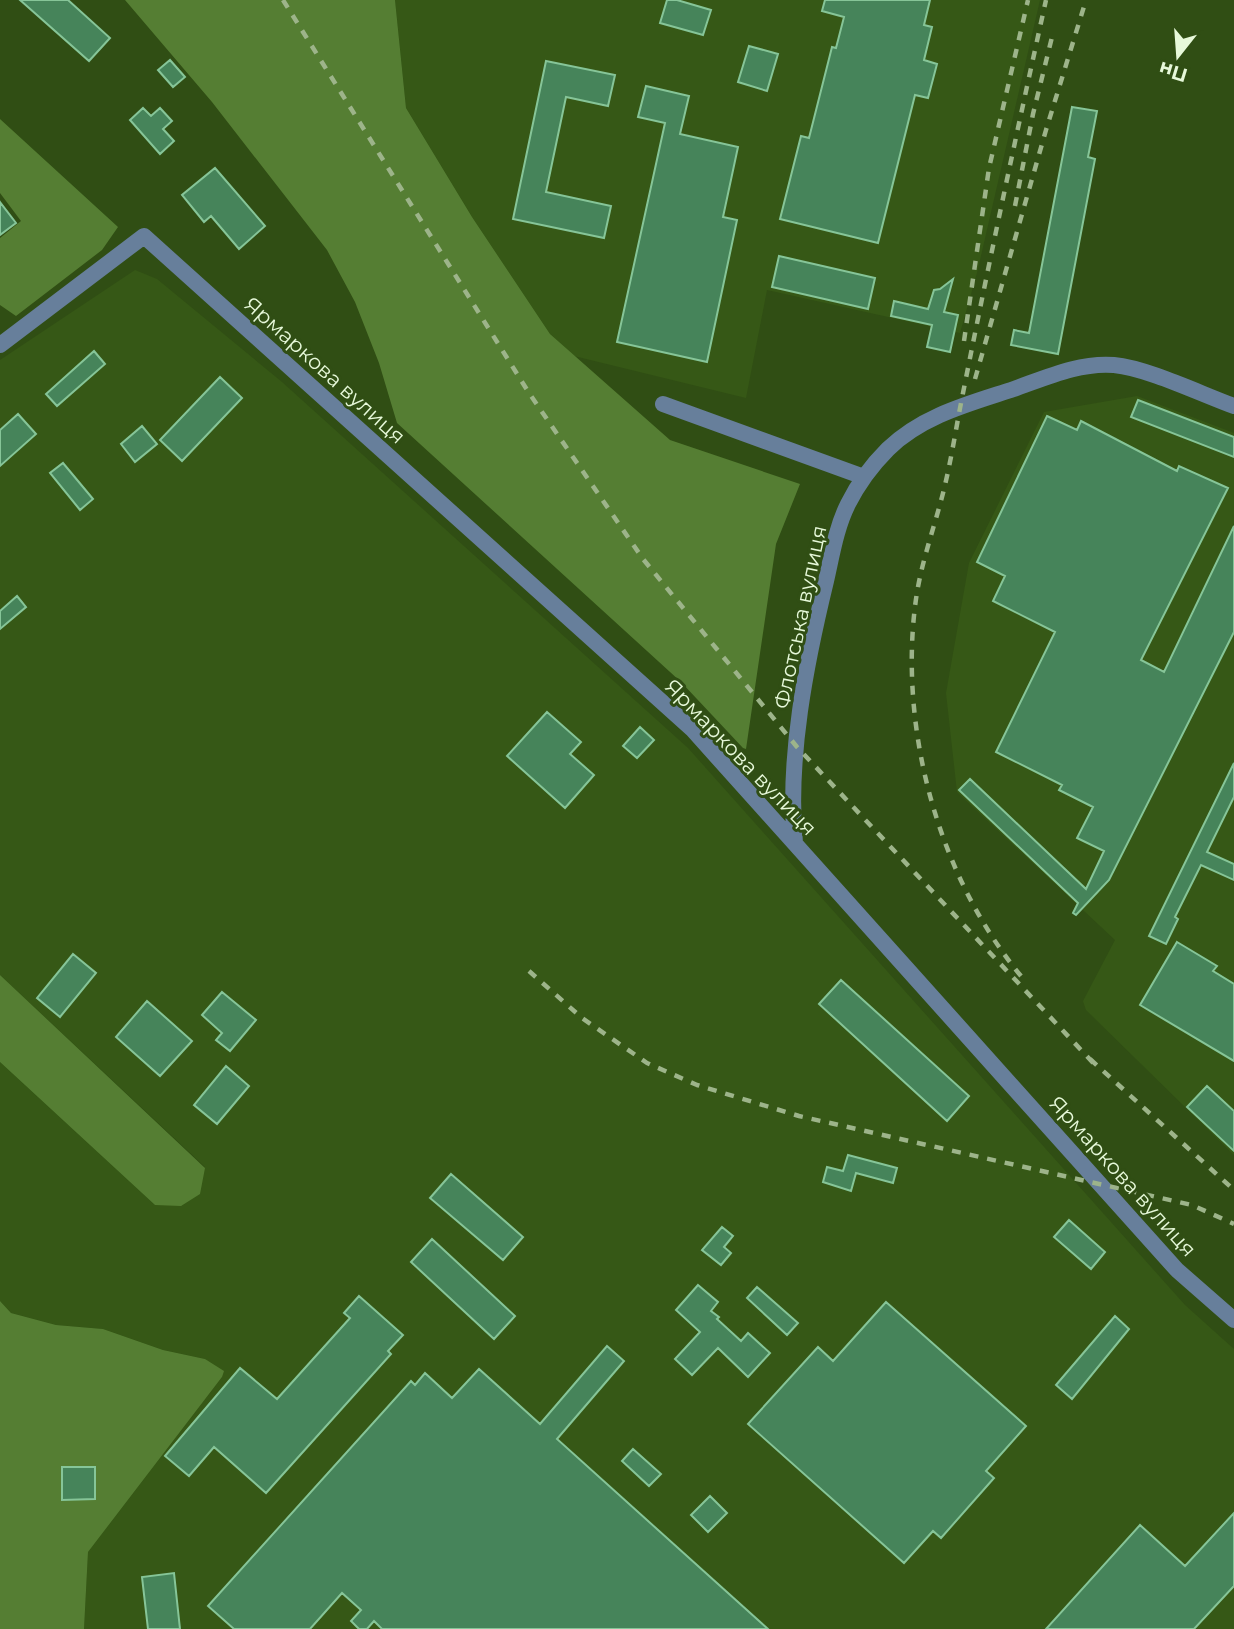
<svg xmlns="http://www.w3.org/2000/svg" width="1234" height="1629" font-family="Montserrat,sans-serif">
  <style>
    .built { fill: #365816 }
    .forest { fill: #557e33 }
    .building { fill: #46845a; stroke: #86c598; stroke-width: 2 }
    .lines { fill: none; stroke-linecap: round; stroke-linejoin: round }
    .minor { stroke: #677f9b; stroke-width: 16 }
    .rail { stroke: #9db48a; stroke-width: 4.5; stroke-dasharray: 9 9; stroke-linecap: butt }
    .labels { text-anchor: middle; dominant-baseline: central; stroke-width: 6; stroke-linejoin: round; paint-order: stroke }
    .street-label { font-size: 21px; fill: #e7f9da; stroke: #304e14 }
  </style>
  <rect width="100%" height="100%" fill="#304e14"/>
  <!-- built -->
  <path class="built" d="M395,0H1040L977,273L960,333L767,290L746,398L574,356L550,334L472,217L406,108Z
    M135,270L157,279L282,382L688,748L1185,1305L1234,1349V1629H84L88,1552L222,1377L205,1359L163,1350L103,1329L56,1325L11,1313L0,1301V1062L155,1205L205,1167L0,975V360Z
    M1137,396L1234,433V1155L1086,1010L1083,1001L1115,940L957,792L946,693L969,563L1044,412Z"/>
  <!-- forest -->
  <path class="forest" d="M125,0H395L406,108L472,217L550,334L670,440L800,484L776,544L746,749L743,748L681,682L397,423L379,363L355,302L327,250L212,102Z
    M0,119L118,227L102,250L16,316L0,305V238L21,221L0,193Z
    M0,975L205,1168L200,1194L181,1206L155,1205L0,1062Z
    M0,1301L11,1313L56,1325L103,1329L163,1350L205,1359L224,1371L222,1377L88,1552L84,1629H0Z"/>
  <!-- building -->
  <path class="building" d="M20,0H68L110,38L89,61Z
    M667,0H677L711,10L703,35L660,23Z
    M825,0H930L924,25L932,27L924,60L937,64L928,98L915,95L878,243L780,219L801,136L809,138L832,47L836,48L844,17L822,11Z
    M749,46L778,54L767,91L738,82Z
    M170,60L185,77L173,87L158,70Z
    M546,61L615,75L608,106L566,97L546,192L611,206L604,238L513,219Z
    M646,86L689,96L680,134L738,147L723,217L737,220L707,362L617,342L665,123L638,117Z
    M1072,107L1097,111L1088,157L1095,159L1058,354L1011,345L1014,330L1029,333Z
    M143,108L151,116L160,108L172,121L163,129L174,141L160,154L130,120Z
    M215,168L265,226L239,249L211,216L204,222L182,195Z
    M0,202L16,223L0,235Z
    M779,256L875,278L868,309L772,287Z
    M953,279L944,312L958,315L950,352L927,347L932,325L891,316L894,301L928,309L934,290L940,289Z
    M94,351L105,364L57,406L46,394Z
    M220,377L242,398L182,461L160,440Z
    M1138,400L1234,437V457L1131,417Z
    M18,414L36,434L0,466V430Z
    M1047,416L1077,430L1081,421L1177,471L1179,466L1228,488L1141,660L1164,672L1234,526V632L1109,880L1076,915L1073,913L1078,903L959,790L970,779L1086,889L1104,851L1077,838L1093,807L1059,790L1062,785L996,752L1055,632L993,601L1005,576L977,562Z
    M142,426L157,444L135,462L121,444Z
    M63,463L93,499L80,510L50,473Z
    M17,596L26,607L0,629V611Z
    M547,712L581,742L570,754L594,775L565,808L507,756Z
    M640,727L654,740L637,758L623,746Z
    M1234,763V797L1207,852L1234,864V880L1201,865L1175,917L1178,919L1166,944L1149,936Z
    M1177,942L1217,966L1213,971L1234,984V1061L1140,1005Z
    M73,954L96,973L60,1017L37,998Z
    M841,980L969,1096L947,1121L819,1004Z
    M222,992L256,1020L230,1051L216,1040L222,1033L202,1015Z
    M147,1001L192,1041L160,1076L116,1037Z
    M226,1066L249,1086L217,1124L194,1105Z
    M1207,1086L1234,1111V1151L1187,1107Z
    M848,1155L897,1168L893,1183L856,1173L851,1191L823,1182L827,1167L843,1171Z
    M451,1174L523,1237L503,1260L430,1198Z
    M1069,1220L1105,1252L1091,1269L1054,1237Z
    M722,1227L733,1236L724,1247L731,1253L721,1265L702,1250Z
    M432,1239L515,1316L494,1339L411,1262Z
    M698,1285L718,1302L711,1311L719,1317L717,1319L741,1341L748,1333L770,1353L748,1377L718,1348L692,1375L675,1359L700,1332L676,1310Z
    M757,1287L798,1323L787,1335L747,1298Z
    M359,1296L403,1335L388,1351L391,1354L266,1493L214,1447L189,1476L165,1456L240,1368L277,1399L350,1318L344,1313Z
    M886,1302L1026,1426L986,1471L994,1478L941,1538L933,1531L904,1563L748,1424L818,1347L833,1361Z
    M1115,1316L1129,1329L1072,1399L1056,1385Z
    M607,1346L624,1361L557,1439L768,1629H382L374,1621L367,1629H359L351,1621L361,1610L342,1593L310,1629H234L208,1606L411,1381L415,1385L425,1373L452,1398L479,1369L540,1424Z
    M633,1449L661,1474L649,1486L622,1461Z
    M62,1467H95V1499L62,1500Z
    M710,1496L727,1513L708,1532L691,1515Z
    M1234,1513V1586L1194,1629H1046L1140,1525L1185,1566Z
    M174,1573L180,1629H148L142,1577Z"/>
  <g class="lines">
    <!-- minor -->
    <path class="minor" d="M0,345L144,236L692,729L1177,1270L1234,1320
      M663,404L864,477
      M795,843C787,758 806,663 826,581C832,555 836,528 848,504C858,484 872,465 888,449C922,416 968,404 1011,390C1043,379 1079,362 1114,365C1147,368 1201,394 1234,406"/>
    <!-- rail -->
    <path class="rail" d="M283,0L529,393L643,559L797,747L1097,1067
      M1015,206L1033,114L1053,33
      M964,341L989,168L1028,0
      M975,379L1046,130L1086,0
      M529,971L582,1018L647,1063L697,1085L799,1116L1192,1205L1234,1224
      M1021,976C938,876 898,727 916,599C921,564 933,531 942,497C951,463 956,427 963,393C989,262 1017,131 1046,0
      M1090,1059L1234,1190"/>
  </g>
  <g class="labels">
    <!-- street labels -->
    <g class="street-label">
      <text transform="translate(325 370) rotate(42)">Ярмаркова вулиця</text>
      <text transform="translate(800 617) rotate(-78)">Флотська вулиця</text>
      <text transform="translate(741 757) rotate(46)">Ярмаркова вулиця</text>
      <text transform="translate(1123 1176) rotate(48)">Ярмаркова вулиця</text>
    </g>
  </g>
  <!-- north arrow -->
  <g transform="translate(1178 56) rotate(197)" stroke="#304e14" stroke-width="5" paint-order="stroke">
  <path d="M0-5L12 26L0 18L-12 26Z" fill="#e7f9da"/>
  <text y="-10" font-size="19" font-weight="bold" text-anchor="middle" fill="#e7f9da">Пн</text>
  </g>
</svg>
